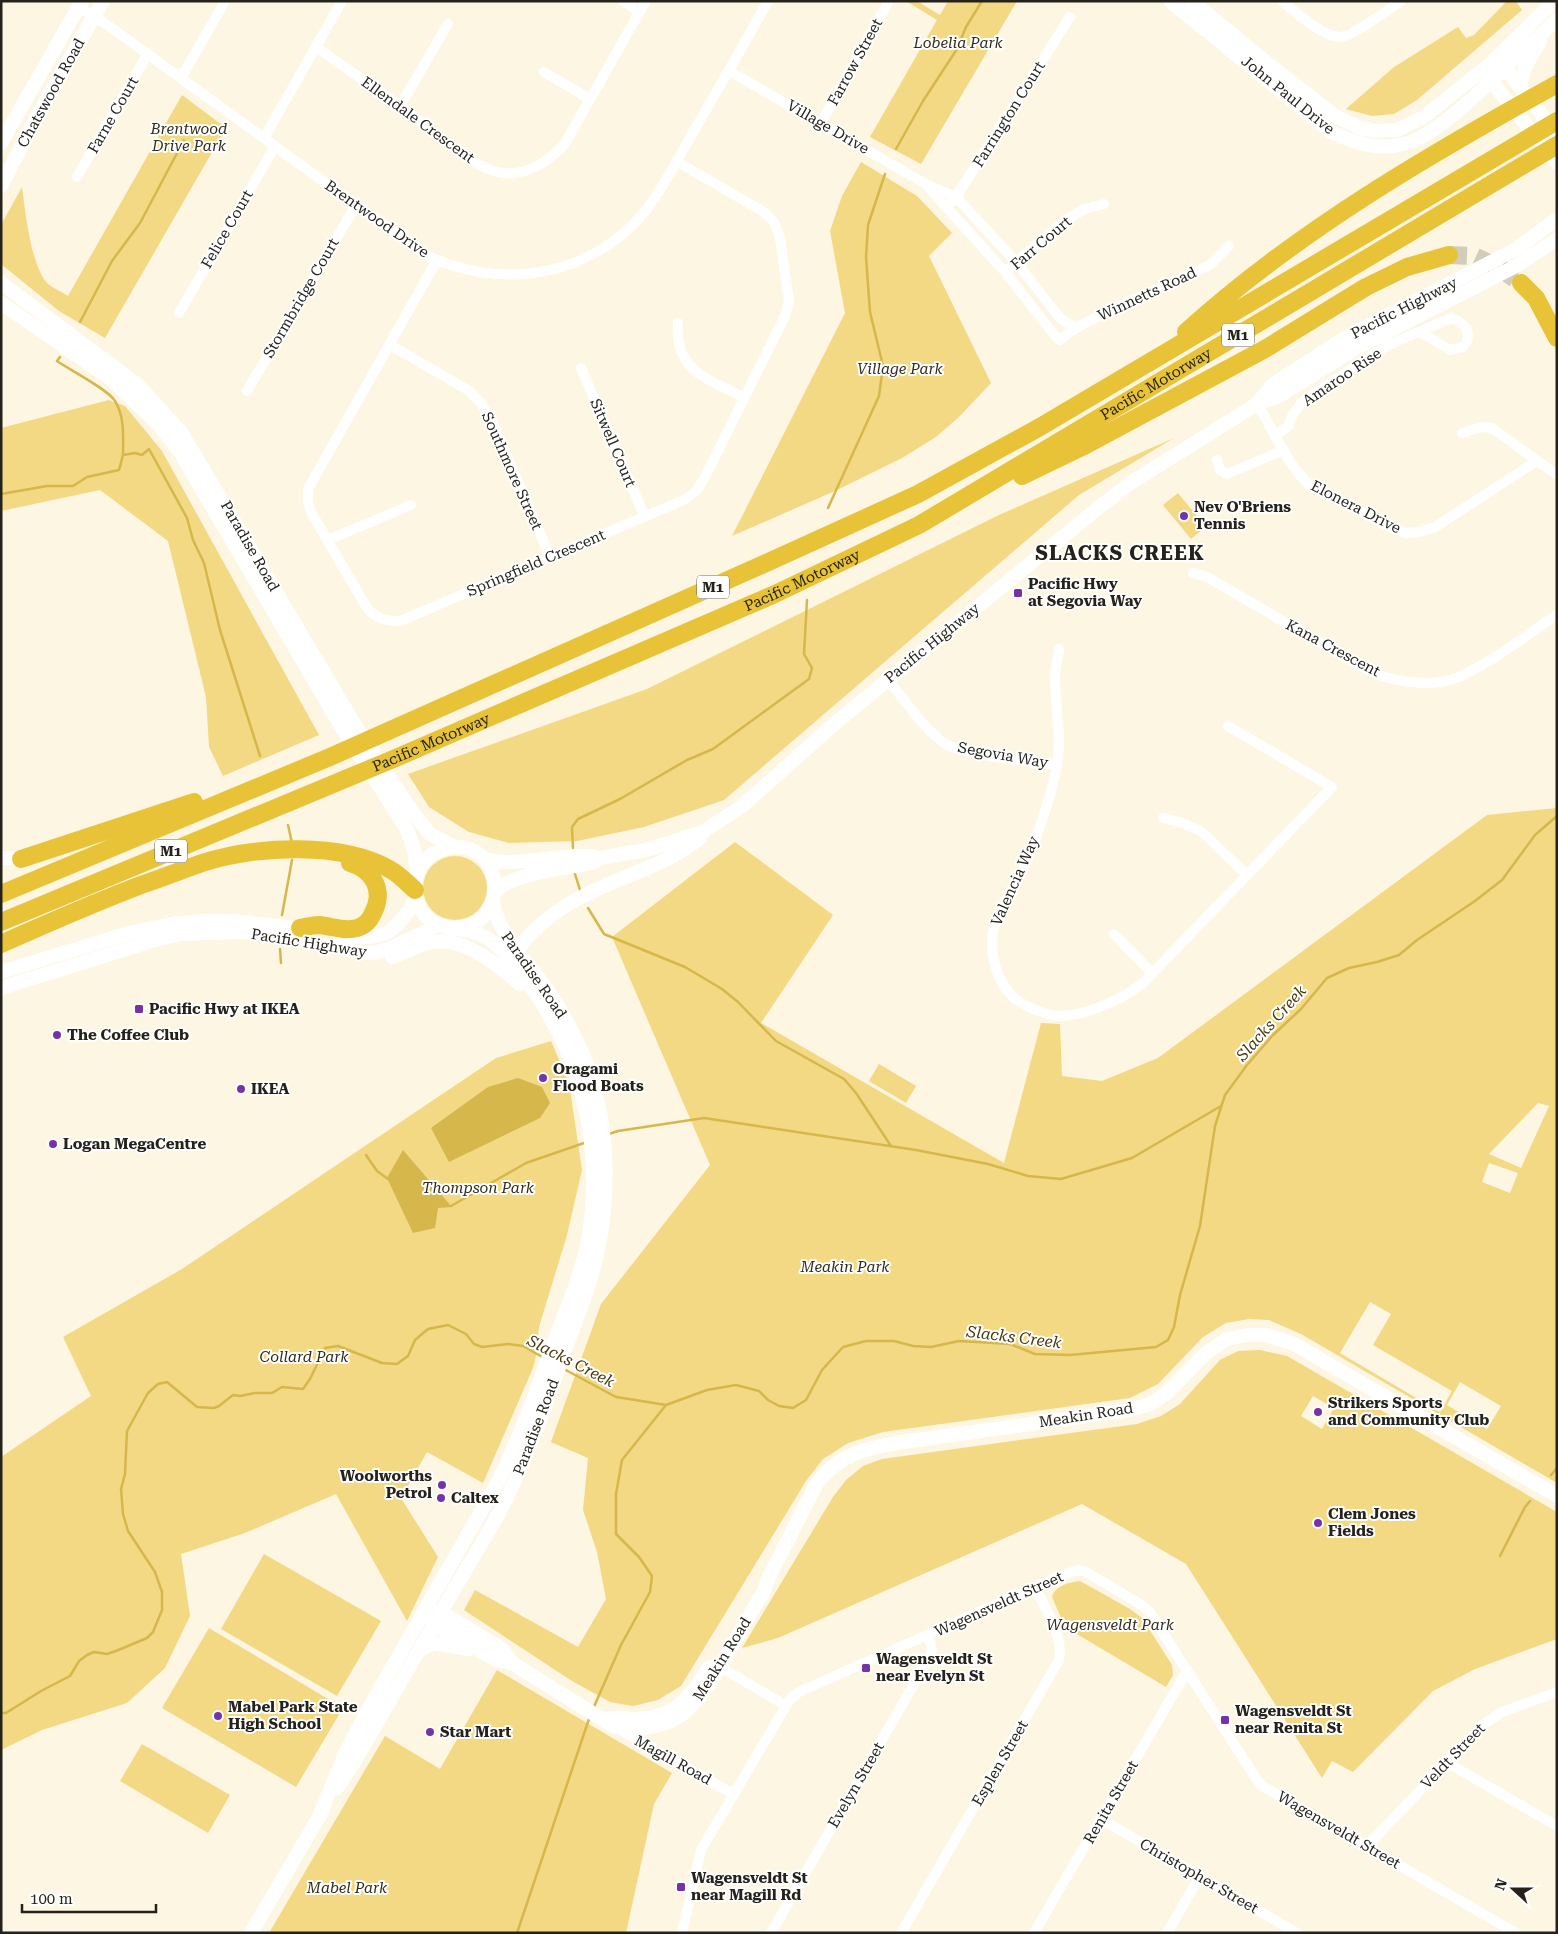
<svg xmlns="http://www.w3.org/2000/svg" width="1558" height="1934" font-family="'Roboto Serif',serif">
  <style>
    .green { fill: #f3d983; fill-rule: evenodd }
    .water { fill: #d6b74c }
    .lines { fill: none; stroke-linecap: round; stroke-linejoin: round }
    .stream { stroke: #d6b74c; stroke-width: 2.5 }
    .highway-tunnel { stroke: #d1ccbb; stroke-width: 18; stroke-dasharray: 18 9; stroke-linecap: butt }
    .street { stroke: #fff; stroke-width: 10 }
    .secondary { stroke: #fff; stroke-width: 14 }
    .highway { stroke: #e8c337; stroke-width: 18 }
    .poi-dot { fill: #7633a8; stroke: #fff; stroke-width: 2 }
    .labels { text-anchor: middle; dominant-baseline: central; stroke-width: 4; stroke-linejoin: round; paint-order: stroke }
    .shield { fill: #fff; stroke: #66645f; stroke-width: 1 }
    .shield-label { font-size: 14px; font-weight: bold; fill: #24221b }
    .park-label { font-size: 15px; font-style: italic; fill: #312c19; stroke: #fff }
    .street-label { font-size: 15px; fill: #24221b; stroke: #fff }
    .poi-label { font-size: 15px; font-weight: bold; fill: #24221b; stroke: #fff; text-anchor: start }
    .water-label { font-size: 16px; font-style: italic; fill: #45390b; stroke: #fff }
    .district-label { font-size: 20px; font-weight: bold; letter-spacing: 1px; fill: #24221b; stroke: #fff }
  </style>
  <rect width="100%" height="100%" fill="#fcf6e3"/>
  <!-- green -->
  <path class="green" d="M906,1H917L940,15L948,1H1017L921,164L870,137L937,20Z
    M1507,1H1516L1522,10L1417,100L1394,114L1372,116L1346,109L1394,67L1458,27L1466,38L1474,35Z
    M182,95L226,128L105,338L59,311L1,264V225L22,187C25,210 31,267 48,284C53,288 62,292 68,296Z
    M861,162L917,196L952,233L929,256L991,383L959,417L936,437L902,458L835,491L732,536L845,313L830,231L842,196Z
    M109,400L125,406L162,451L319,735L223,776L209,747L206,697L168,541L100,490L1,511V428Z
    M1174,438L1079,495L724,800L644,827L577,841L509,843L469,832L429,807L408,774L647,689L999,515Z
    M1178,493L1206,527L1191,539L1163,505Z
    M1557,808V1483L1301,1334L1269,1320L1249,1319L1226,1323L1203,1337L1158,1384L1130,1398L883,1432L848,1443L823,1459L806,1481L681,1686L658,1700L633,1706L610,1702L572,1681L464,1610L475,1590L578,1647L606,1599L597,1552L583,1510L588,1458L551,1442L601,1304L710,1165L612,937L735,842L833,915L761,1023L1004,1163L1041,1023L1060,1024L1062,1076L1102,1081L1158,1058L1487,815ZM1538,1103L1549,1106L1521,1168L1489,1154ZM1489,1163L1518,1173L1510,1193L1482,1182ZM1370,1302L1391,1314L1373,1345L1452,1391L1440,1412L1340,1353ZM1460,1382L1501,1406L1487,1429L1447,1405Z
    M423 888a32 32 0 1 1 64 0a32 32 0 1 1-64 0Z
    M551,1041L569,1083L582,1170L567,1235L539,1327L536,1356L533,1368L483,1483L427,1452L401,1498L438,1557L407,1621L336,1494L245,1533L181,1554L190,1616L165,1668L127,1703L42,1730L1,1750V1457L91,1396L63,1337L182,1269L496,1058Z
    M879,1064L916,1086L906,1103L869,1081Z
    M1260,1350L1287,1356L1557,1512V1639L1475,1669L1433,1691L1353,1772L1332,1761L1322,1778L1186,1564L1082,1504L778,1638L742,1648L833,1497L846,1480L863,1466L882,1459L1137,1424L1161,1416L1180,1404L1220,1360L1238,1351ZM1313,1396L1334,1408L1322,1429L1301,1416Z
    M264,1554L381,1621L337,1696L221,1629Z
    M1080,1581L1130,1609L1142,1618L1172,1665L1173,1675L1166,1687L1065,1627L1052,1597C1055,1586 1070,1582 1080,1581Z
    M209,1628L343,1708L296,1787L162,1708Z
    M497,1670L672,1773L654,1804L626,1933H269L385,1736L440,1769Z
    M142,1744L230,1795L208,1833L120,1781Z"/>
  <!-- water -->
  <path class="water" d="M518,1078L542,1087L550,1103L540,1118L449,1162L431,1128L488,1087Z
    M403,1150L452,1207L438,1208L435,1228L413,1233L387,1178Z"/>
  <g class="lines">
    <!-- stream -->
    <path class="stream" d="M896,149L923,101L957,49L966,27L982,1
      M80,322L112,261L140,223L184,140
      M60,357L57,361C70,370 109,390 115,401C125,417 123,438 123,455
      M1,494L47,486H73L87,477L119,470L123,455L135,453L142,455L149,449L187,518L193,540L204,563L220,630L260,756
      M828,508L879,396L883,366L870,312L866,257L868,225L885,174
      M288,825L292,843
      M573,848L572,827L578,819L620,799L687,760L713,749L809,679L812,668L804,654L807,600
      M575,874L580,890
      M588,908L604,934L685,967L722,989L738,1002L776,1041L844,1079L856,1093L891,1146
      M282,915L292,860
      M280,949L281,963
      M609,1134L618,1131L704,1118L916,1150L988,1164L1028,1176L1061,1179L1132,1158L1221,1106
      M366,1155L377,1171L388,1179
      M451,1206L526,1163L587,1142
      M562,1368L616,1397L629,1399L666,1405L707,1390L736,1385L759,1391L768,1400L779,1406L793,1408L806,1400L822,1370L843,1347L866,1341H894L913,1346L931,1347L959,1341L1010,1344L1035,1354L1070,1355L1156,1347L1168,1340L1174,1327L1180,1295L1200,1226L1215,1126L1225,1095L1247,1065L1273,1035L1301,1009L1327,978L1349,968L1377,962L1399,955L1417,940L1475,901L1502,880L1535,835L1557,816
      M1551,1475L1557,1468
      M1500,1556L1525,1507L1530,1501
      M593,1709L621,1645L650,1592L652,1576L639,1557L616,1534V1494L622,1460L666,1405
      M1,1713H6L41,1691L70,1676L79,1661L87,1655L94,1652L107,1654L116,1651L147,1638L153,1632L162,1610V1592L155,1572L128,1531L123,1514L121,1489L125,1474L127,1431L148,1393L158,1384L167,1382L197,1407L214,1408L219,1406L233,1395L240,1396L255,1393H272L282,1387L303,1389L310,1379L325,1348L338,1346L382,1363L397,1364L408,1356L415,1340L428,1329L448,1325L466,1334L474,1344L482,1347L508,1344L523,1346L544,1358
      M517,1933L590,1716"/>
    <!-- highway-tunnel -->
    <path class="highway-tunnel" d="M1449,255L1474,256L1498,267L1521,283"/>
    <!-- street -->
    <path class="street" d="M623,1L640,12
      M1282,1C1295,12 1324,38 1341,37C1353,36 1389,9 1401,1
      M78,7L106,24L424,254C498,291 588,278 643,214C661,192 674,165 689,140C715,94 742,48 768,1
      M316,47C344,67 373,86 401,107C426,125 473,170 503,173C529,175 547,162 564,145L646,1
      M729,71L926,184L956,197L1017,263L1060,318L1076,328
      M544,72L590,99
      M181,78L225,1
      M400,106L448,24
      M821,123L889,1
      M264,138L342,1
      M77,177L148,53
      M928,187L1005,272L1056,337L1060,340L1076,328L1108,311L1210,265L1229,246
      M951,202L956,197L1070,17
      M437,260L308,489V503L311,512L367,608C377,619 385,621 400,621L686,499L697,490L706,475L785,316L789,302L780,238L774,222L764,212L676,161
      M1005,272L1065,220L1085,209L1104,204
      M179,313L275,146
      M678,323C675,372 707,378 743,397
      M390,345L468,390L481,403L492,421L550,557
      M581,368L645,517
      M247,391L356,205
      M1257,404C1275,432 1287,466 1312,487L1392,528L1406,533L1420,532L1435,527L1537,461
      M1462,433L1481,427L1492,428L1557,475
      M1275,435L1288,427L1293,414L1303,401L1388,345L1451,318C1465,322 1474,334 1463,347L1450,350L1420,332
      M1217,460L1220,470L1227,474L1284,450
      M328,540L411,505
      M1193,573L1207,577L1355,663C1362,667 1371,672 1379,675C1403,683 1435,687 1459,677C1493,662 1526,635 1557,615
      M1059,649C1058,658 1056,667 1055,675C1055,706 1062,735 1057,766C1050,800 1038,835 1024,867C1015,886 1001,904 995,924C987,949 996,984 1017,1000C1024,1005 1033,1009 1041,1012C1070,1025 1120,1001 1143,983L1332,787L1228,726
      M888,680C905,700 922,727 944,743C963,756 1031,761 1057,765
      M1163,818L1183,823L1202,832L1247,875
      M1114,934L1152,973
      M715,1664L785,1705
      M617,1728L733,1794
      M1446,1762L1557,1826
      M1101,1819L1297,1933
      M1367,1846L1484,1724L1502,1712L1557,1692
      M682,1933L701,1850L790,1699L799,1692L1055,1578L1078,1570L1086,1572L1137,1602L1149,1611L1255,1777L1262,1786L1516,1933
      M771,1933L929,1658L932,1649L928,1635
      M901,1933L1059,1660C1064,1636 1045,1609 1035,1587
      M1034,1933L1187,1671
      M1167,1933L1200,1876"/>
    <!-- secondary -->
    <path class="secondary" d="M1170,1L1331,132C1356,143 1376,151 1404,144C1436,137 1490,82 1515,58C1529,45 1544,33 1557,19
      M1192,1L1261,58L1335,116L1360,128L1376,131L1397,130L1424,117L1490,64L1554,1
      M1498,66L1505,68L1557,134
      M1491,72V81L1557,163
      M1520,86L1525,67L1540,41
      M1,143L82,1
      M1,186L34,122L103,1
      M1,283L137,384L181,432L355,725L393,783L413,813L430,834L455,847
      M1,303L111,379L159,425L180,452L342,728L406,828C413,843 417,856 416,873
      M1257,404L1272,385L1343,339L1516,249L1557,219
      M1,858L21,859
      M485,859C518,868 558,853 593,856
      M495,892C511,873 567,868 592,863L600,858L646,850L675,841L704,831L741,807L833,725L1098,508L1132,482L1257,404L1279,396L1356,348L1516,266L1557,239
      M339,934C382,942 394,936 416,898
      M517,950C546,911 584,894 628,876C653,866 680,855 700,838
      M392,957C405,953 418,945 432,942C462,936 499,965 520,984
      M1,972L129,933L177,923L207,921H235L310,930
      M1,988L152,941L181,934L238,932L274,934L358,952L373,953L388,949L439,925
      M426,1611L441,1612L503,1650L512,1663L613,1726C676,1737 698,1706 726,1656C738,1635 750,1614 763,1593L769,1577L817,1483C839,1455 863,1449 897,1443L1129,1410L1150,1404L1167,1393L1206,1353L1227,1339L1247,1335H1267L1294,1344L1557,1496
      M429,1616L434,1624L496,1660L512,1663
      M419,1650L435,1643L469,1649
      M608,1718C617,1717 626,1719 636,1719C674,1718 691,1698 709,1667
      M337,1788L352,1766C386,1707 421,1647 455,1588C472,1558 492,1528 507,1497C531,1449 548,1399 565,1350C576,1320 589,1290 596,1259C607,1211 609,1161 600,1112C592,1068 572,1026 547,989C527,961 498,936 493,901
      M319,1817L345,1754L364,1717L499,1480C520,1436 537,1391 553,1345C565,1312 580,1279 587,1245C600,1177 592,1109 565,1046C551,1015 512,949 481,935C463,927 438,931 424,914C402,887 422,847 456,847C499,846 509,908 471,925C466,927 459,927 453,928
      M251,1933L323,1810"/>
    <!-- highway -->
    <g class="highway">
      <path d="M1521,283L1536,298L1557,338"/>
      <path d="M1186,332C1296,232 1427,156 1557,84"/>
      <path d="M1022,476L1082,447L1265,349L1366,287L1407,267L1449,255"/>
      <path d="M21,859L194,802"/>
      <path d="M1,894L330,757L764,564L918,494L1040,427L1557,121"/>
      <path id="s1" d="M1,922L391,760L775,594L919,525L1557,145"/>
      <path d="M300,928C306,927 313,925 319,925C331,926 345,932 357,928C365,926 370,920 373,913C385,890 373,870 350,863"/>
      <path d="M1,944C48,923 94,903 141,885C162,878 182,870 202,863C255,846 342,841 391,870C400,875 407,883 415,890"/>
    </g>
  </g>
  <!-- markers -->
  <g class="poi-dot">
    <circle cx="1184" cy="516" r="5"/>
    <rect x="1013" y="588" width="10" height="10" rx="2.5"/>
    <rect x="134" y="1004" width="10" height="10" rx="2.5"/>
    <circle cx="57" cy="1035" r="5"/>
    <circle cx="543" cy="1078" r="5"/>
    <circle cx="241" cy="1089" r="5"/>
    <circle cx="53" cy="1144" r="5"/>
    <circle cx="1318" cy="1412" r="5"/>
    <circle cx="442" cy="1485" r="5"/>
    <circle cx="441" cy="1498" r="5"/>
    <circle cx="1318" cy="1523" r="5"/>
    <rect x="861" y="1663" width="10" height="10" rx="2.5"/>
    <circle cx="218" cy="1716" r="5"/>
    <rect x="1220" y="1715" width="10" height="10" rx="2.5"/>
    <circle cx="430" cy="1732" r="5"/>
    <rect x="676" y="1882" width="10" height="10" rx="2.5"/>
  </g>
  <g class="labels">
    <!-- shield labels -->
    <g class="shield">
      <rect x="1222" y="323.5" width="32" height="23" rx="4"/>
      <rect x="697" y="575.5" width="32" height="23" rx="4"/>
      <rect x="155" y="839.5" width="32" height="23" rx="4"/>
    </g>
    <g class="shield-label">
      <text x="1238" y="335">M1</text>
      <text x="713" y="587">M1</text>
      <text x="171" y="851">M1</text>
    </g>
    <!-- park labels -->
    <g class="park-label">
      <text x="958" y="43">Lobelia Park</text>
      <text x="189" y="129">Brentwood<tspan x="189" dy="17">Drive Park</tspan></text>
      <text x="900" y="369">Village Park</text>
      <text x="478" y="1188">Thompson Park</text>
      <text x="845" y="1267">Meakin Park</text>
      <text x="304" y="1357">Collard Park</text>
      <text x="1110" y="1625">Wagensveldt Park</text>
      <text x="347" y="1888">Mabel Park</text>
    </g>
    <!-- street labels -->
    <g class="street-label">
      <text transform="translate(855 62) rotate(-61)">Farrow Street</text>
      <text transform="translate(51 93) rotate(-61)">Chatswood Road</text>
      <text transform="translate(1288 95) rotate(39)">John Paul Drive</text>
      <text transform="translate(1009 114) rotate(-58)">Farrington Court</text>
      <text transform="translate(113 115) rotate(-60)">Farne Court</text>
      <text transform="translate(418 120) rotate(36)">Ellendale Crescent</text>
      <text transform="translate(828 127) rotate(30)">Village Drive</text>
      <text transform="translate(377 219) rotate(35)">Brentwood Drive</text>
      <text transform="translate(227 229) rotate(-60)">Felice Court</text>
      <text transform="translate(1041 243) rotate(-40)">Farr Court</text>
      <text transform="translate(1147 294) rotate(-25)">Winnetts Road</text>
      <text transform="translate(301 298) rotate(-60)">Stormbridge Court</text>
      <text transform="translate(1404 308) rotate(-27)">Pacific Highway</text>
      <text transform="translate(1342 377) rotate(-34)">Amaroo Rise</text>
      <text stroke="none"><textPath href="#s1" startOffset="1276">Pacific Motorway</textPath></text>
      <text transform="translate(613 443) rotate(67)">Sitwell Court</text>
      <text transform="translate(512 471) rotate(66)">Southmore Street</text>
      <text transform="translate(1356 507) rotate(27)">Elonera Drive</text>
      <text transform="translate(250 546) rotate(60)">Paradise Road</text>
      <text transform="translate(536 563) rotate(-23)">Springfield Crescent</text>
      <text stroke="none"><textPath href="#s1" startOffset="871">Pacific Motorway</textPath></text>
      <text transform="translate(932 643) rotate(-39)">Pacific Highway</text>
      <text transform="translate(1333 648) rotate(28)">Kana Crescent</text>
      <text stroke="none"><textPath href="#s1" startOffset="466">Pacific Motorway</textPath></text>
      <text transform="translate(1003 755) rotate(10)">Segovia Way</text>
      <text transform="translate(1015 881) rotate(-66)">Valencia Way</text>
      <text transform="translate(309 943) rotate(9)">Pacific Highway</text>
      <text transform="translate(534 975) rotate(55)">Paradise Road</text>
      <text transform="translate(1086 1415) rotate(-9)">Meakin Road</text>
      <text transform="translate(536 1427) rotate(-69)">Paradise Road</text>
      <text transform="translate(999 1604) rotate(-24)">Wagensveldt Street</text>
      <text transform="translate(722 1659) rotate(-58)">Meakin Road</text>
      <text transform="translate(1453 1756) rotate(-46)">Veldt Street</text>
      <text transform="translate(673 1760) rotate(29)">Magill Road</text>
      <text transform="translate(1000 1763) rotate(-60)">Esplen Street</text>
      <text transform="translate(856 1785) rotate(-60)">Evelyn Street</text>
      <text transform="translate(1111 1802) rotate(-60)">Renita Street</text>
      <text transform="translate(1339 1830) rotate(30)">Wagensveldt Street</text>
      <text transform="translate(1199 1876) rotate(30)">Christopher Street</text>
    </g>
    <!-- poi labels -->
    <g class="poi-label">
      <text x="1194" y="507">Nev O'Briens<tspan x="1194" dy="17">Tennis</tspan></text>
      <text x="1028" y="584">Pacific Hwy<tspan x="1028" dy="17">at Segovia Way</tspan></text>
      <text x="149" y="1009">Pacific Hwy at IKEA</text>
      <text x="67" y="1035">The Coffee Club</text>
      <text x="553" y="1069">Oragami<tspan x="553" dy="17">Flood Boats</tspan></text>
      <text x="251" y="1089">IKEA</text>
      <text x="63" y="1144">Logan MegaCentre</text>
      <text x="1328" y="1403">Strikers Sports<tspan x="1328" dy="17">and Community Club</tspan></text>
      <text x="432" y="1476" text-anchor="end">Woolworths<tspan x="432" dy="17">Petrol</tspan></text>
      <text x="451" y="1498">Caltex</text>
      <text x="1328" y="1514">Clem Jones<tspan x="1328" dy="17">Fields</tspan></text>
      <text x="876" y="1659">Wagensveldt St<tspan x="876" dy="17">near Evelyn St</tspan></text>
      <text x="228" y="1707">Mabel Park State<tspan x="228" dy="17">High School</tspan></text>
      <text x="1235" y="1711">Wagensveldt St<tspan x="1235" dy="17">near Renita St</tspan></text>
      <text x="440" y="1732">Star Mart</text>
      <text x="691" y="1878">Wagensveldt St<tspan x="691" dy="17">near Magill Rd</tspan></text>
    </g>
    <!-- water labels -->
    <g class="water-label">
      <text transform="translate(1271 1023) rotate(-48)">Slacks Creek</text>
      <text transform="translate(1014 1337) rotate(7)">Slacks Creek</text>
      <text transform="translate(571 1361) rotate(27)">Slacks Creek</text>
    </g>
    <!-- district labels -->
    <g class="district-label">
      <text x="1120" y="553">SLACKS CREEK</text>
    </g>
  </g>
  <!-- border -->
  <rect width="1558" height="1934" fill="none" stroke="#24221b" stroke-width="5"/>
  <!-- north arrow -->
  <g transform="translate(1513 1889) rotate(291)" stroke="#ffffff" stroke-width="4" paint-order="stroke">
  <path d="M0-4L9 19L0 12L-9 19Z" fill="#24221b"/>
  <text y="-8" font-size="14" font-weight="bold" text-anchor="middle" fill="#24221b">N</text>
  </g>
  <!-- scale -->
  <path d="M22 1904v8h134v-8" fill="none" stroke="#24221b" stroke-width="2.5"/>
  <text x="30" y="1904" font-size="15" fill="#24221b" stroke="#ffffff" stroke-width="4" paint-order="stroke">100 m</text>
</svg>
